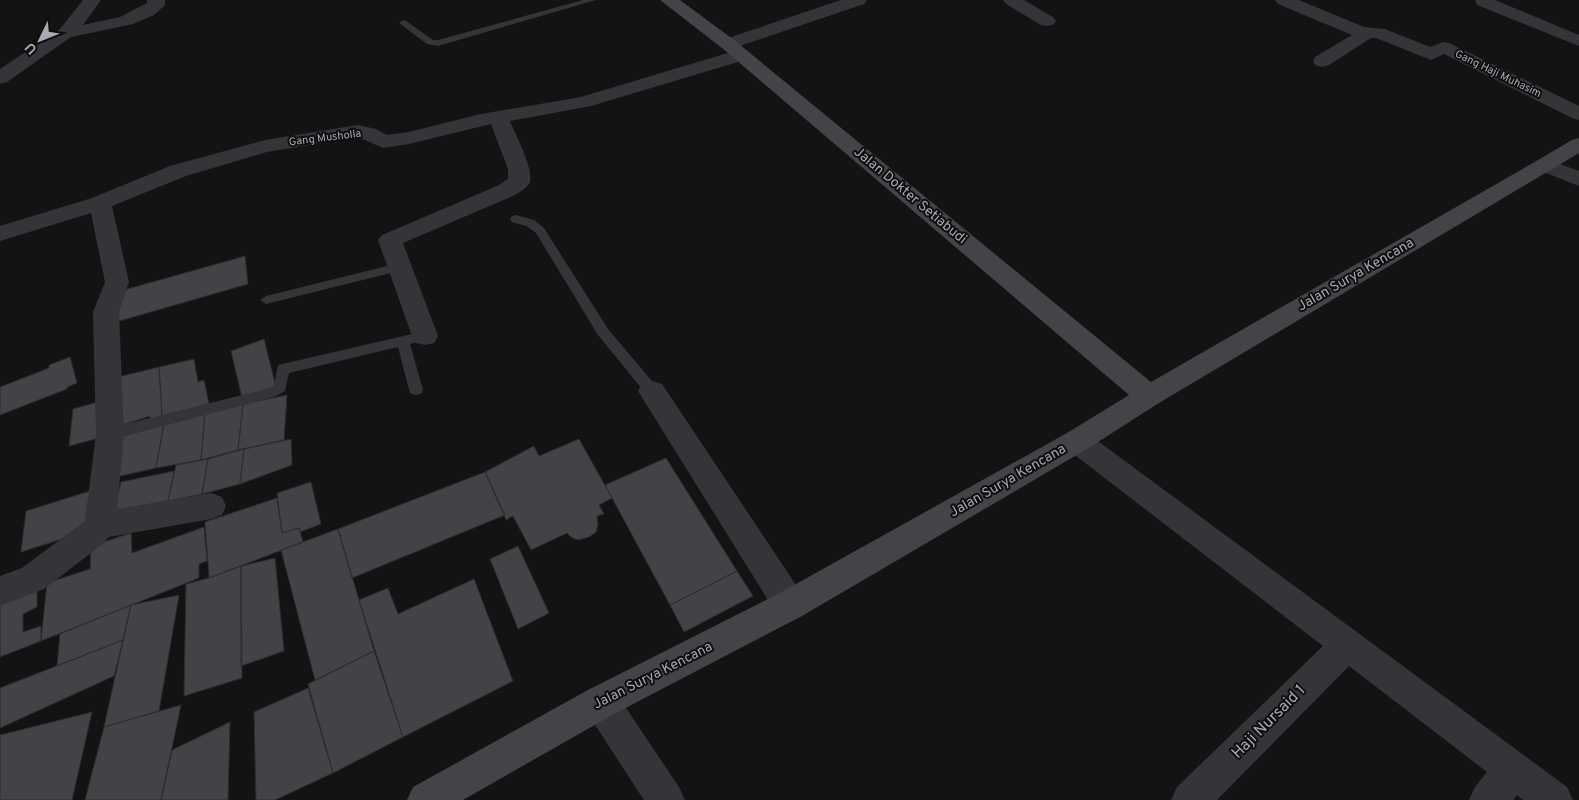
<svg xmlns="http://www.w3.org/2000/svg" width="1579" height="800" font-family="Overpass,sans-serif">
  <style>
    .building { fill: #424347; stroke: #2d2d30 }
    .lines { fill: none; stroke-linecap: round; stroke-linejoin: round }
    .lane { fill: #343539; fill-rule: evenodd }
    .street { fill: #343539; fill-rule: evenodd }
    .secondary { fill: #424448; fill-rule: evenodd }
    .labels { text-anchor: middle; dominant-baseline: central; stroke-width: 4; stroke-linejoin: round; paint-order: stroke }
    .far-street-label { font-size: 11px; fill: #a6aab3; stroke: #0e0e0f }
    .street-label { font-size: 14px; fill: #a6aab3; stroke: #0e0e0f }
    .near-street-label { font-size: 16px; fill: #a6aab3; stroke: #0e0e0f }
  </style>
  <rect width="100%" height="100%" fill="#131314"/>
  <!-- building -->
  <path class="building" d="M245,256L248,284L116,322L117,292Z
    M264,339L276,387L242,398L231,351Z
    M70,357L77,383L67,387V389L0,415V387L49,368V365Z
    M194,359L198,382L204,380L209,404L162,416L159,367Z
    M159,367L162,416L150,419V416L119,426L114,378Z
    M287,395L284,440L238,450L243,404Z
    M101,401L99,438L69,446L73,409Z
    M243,404L238,450L201,460L205,413Z
    M205,413L201,460L156,468L164,423Z
    M164,423L156,468L116,477L122,434Z
    M291,439L292,465L240,484L244,449Z
    M579,439L612,498L599,505L604,514L597,516L598,525L596,532L589,537L578,540L571,537L567,533L531,550L513,516L506,520L485,472L534,446L539,456Z
    M244,449L240,484L202,494L208,459Z
    M666,458L737,571L670,605L605,485Z
    M208,459L202,494L168,501L176,465Z
    M174,471L168,501L113,513L121,482Z
    M485,472L505,515L352,578L338,529Z
    M311,482L321,524L300,532L299,528L282,533L277,493Z
    M90,491L84,532L21,552L26,511Z
    M277,498L282,533L299,528L303,542L209,578L205,522Z
    M204,527L207,561L199,564V578L41,641L47,583L90,569L91,546L131,533L132,553Z
    M338,529L374,651L315,680L281,550Z
    M518,546L549,613L518,629L490,559Z
    M275,558L284,651L241,666V566Z
    M241,566L242,678L184,696L186,584L209,578Z
    M737,571L753,596L684,632L670,605Z
    M474,579L513,681L403,737L359,600L388,588L398,614Z
    M37,584V607L23,614V632L41,626V641L0,657V598Z
    M179,595L159,711L104,727L131,605Z
    M131,605L123,640L57,666L60,634Z
    M123,640L114,676L0,728V688Z
    M374,651L403,737L333,773L308,684Z
    M308,688L333,773L275,800H256L254,712Z
    M181,705L161,800H85L104,727Z
    M92,712L72,800H0V735Z
    M230,722L228,800H161L172,750Z"/>
  <g class="lines">
    <!-- lane -->
    <path class="lane" d="M583,0H596L438,46L427,44L399,23L403,20L406,21L433,40H438Z
      M516,215L534,220L544,228L608,329L657,387L659,391L657,395L652,396L647,395L598,335L536,233L526,226L512,222L510,219L512,216Z
      M399,263L403,264L405,267L403,270L266,304L260,300L266,296Z
      M425,331L430,333L431,336L430,339L410,344L423,390L421,394L416,395L411,394L409,390L398,347L289,373L285,391L274,397L110,440L105,438L103,434L105,430L110,428L270,388L274,385L278,365Z"/>
    <!-- street -->
    <path class="street" d="M83,0H101L83,25L120,17L147,3V0H165V5L154,15L133,24L71,37L7,82L0,84V69L60,29Z
      M841,0H867L864,4L734,48L728,49L722,48L719,44L722,40Z
      M1003,0H1024L1053,17L1056,21L1053,25L1047,26L1041,25L1006,4Z
      M1275,0H1299L1364,27L1385,29L1430,47L1443,42L1449,43L1579,106V120L1572,118L1444,54L1431,60L1376,38H1371L1329,65L1322,67L1315,65L1313,61L1315,57L1352,35L1278,4Z
      M1475,0H1495L1579,35V46L1477,5Z
      M741,49L748,51L750,55L748,59L591,106L510,121C515,134 536,172 529,184C526,189 518,193 513,196L403,243L438,336L434,343L425,345L416,343L412,336L378,240L382,235L497,186L508,179V169L491,124L409,144L383,148L358,137L267,152L186,176L112,206L129,282L119,312L124,434L117,509L211,493L222,497L226,506L222,515L211,519L109,537L104,543L44,589L0,606V576L22,568L85,521L96,434L93,312L105,282L91,213L0,241V226L92,198L170,166L265,140L358,125L376,129L387,135L409,132L481,114L581,97Z
      M1546,159L1579,171V186L1538,170L1535,165L1538,160Z
      M652,381L662,384L802,594L806,605L802,616L790,620L778,616L638,391L642,384Z
      M1077,430L1087,433L1567,787L1573,800H1523L1517,795L1513,800H1469L1475,787L1487,772L1349,666L1217,800H1171L1177,787L1323,646L1067,449L1063,441L1067,433Z
      M601,685L614,690L679,787L685,800H644L588,714L583,702L588,690Z"/>
    <!-- secondary -->
    <path class="secondary" d="M660,0H680L734,40L1151,382L1538,160L1572,140L1579,138V153L1159,403L1087,449L802,616L614,714L463,800H407L413,787L588,690L778,594L1067,433L1129,395L722,48Z"/>
  </g>
  <g class="labels">
    <!-- far-street labels -->
    <g class="far-street-label">
      <text transform="translate(1498 74) rotate(26)">Gang Haji Muhasim</text>
      <text transform="translate(325 138) rotate(-7)">Gang Musholla</text>
    </g>
    <!-- street labels -->
    <g class="street-label">
      <text transform="translate(910 196) rotate(40)">Jalan Dokter Setiabudi</text>
      <text transform="translate(1356 275) rotate(-30)">Jalan Surya Kencana</text>
      <text transform="translate(1008 481) rotate(-30)">Jalan Surya Kencana</text>
      <text transform="translate(653 676) rotate(-27)">Jalan Surya Kencana</text>
    </g>
    <!-- near-street labels -->
    <g class="near-street-label">
      <text transform="translate(1269 722) rotate(-45)">Haji Nursaid 1</text>
    </g>
  </g>
  <!-- north arrow -->
  <g transform="translate(40 40) rotate(227)" stroke="#0e0e0f" stroke-width="4" paint-order="stroke">
  <path d="M0-4L9 19L0 12L-9 19Z" fill="#a6aab3"/>
  <text y="-8" font-size="14" font-weight="bold" text-anchor="middle" fill="#a6aab3">U</text>
  </g>
</svg>
